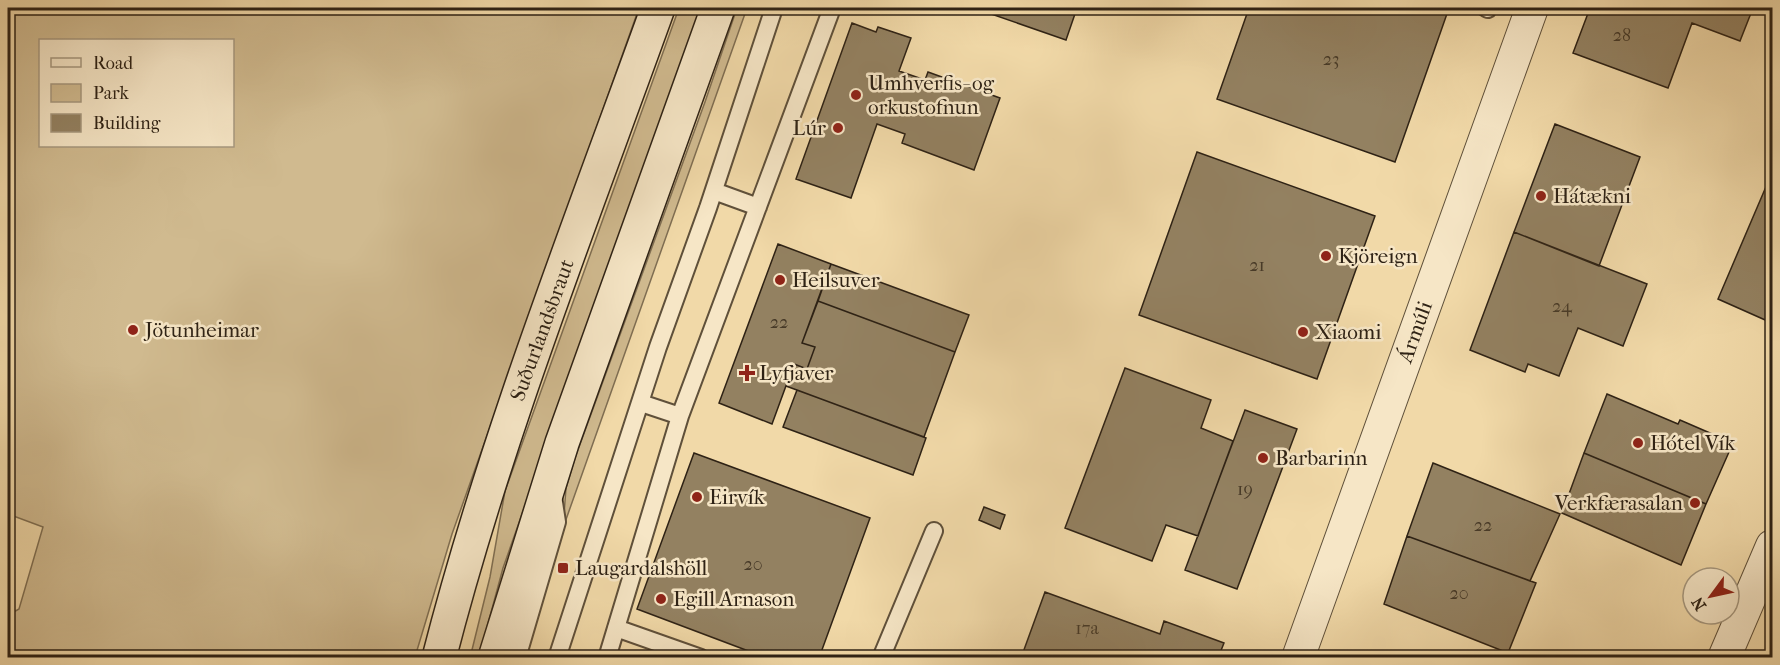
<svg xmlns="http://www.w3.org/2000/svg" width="1780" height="665" font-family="'IM FELL French Canon',serif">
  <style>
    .green { fill: #d0ba8f; stroke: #7f6e52; stroke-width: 1.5; fill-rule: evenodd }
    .building { fill: #938161; stroke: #2e2215; stroke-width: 1.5 }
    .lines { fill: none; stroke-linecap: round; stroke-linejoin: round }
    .service-casing { stroke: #5f503a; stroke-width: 20 }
    .minor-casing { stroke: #5f503a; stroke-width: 34 }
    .secondary-casing { stroke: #2e2215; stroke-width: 36 }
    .service { stroke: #f6e6c6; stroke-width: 16 }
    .minor { stroke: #f6e6c6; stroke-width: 32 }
    .secondary { stroke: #f6e6c6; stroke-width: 33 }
    .poi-dot { fill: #8f2418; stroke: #f6e6c6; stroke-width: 2 }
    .labels { text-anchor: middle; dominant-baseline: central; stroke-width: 5; stroke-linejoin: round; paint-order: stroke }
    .number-label { font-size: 18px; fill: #473a28 }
    .poi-label { font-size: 21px; fill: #2e2215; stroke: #f6e6c6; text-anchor: start }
    .street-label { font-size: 21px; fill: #2e2215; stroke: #f6e6c6 }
  </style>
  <rect width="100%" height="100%" fill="#f1d9a8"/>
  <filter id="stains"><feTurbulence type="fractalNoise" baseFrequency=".00333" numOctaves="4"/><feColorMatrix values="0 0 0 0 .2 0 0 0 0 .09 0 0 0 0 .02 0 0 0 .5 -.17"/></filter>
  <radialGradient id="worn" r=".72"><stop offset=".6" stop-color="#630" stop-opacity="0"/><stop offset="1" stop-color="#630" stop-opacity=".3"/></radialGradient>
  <!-- green -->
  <path class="green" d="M8,8H639L452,534L415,657H11L8,653C8,638 2,616 19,609L43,527L8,514ZM40,40H232V146H40Z
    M679,8H701L503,568L479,657L470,658L490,577L505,491Z
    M737,8H747L563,528L566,488L575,458L705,102Z"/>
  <!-- building -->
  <path class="building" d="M974,8H1077L1066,40Z
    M1249,8H1449L1395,162L1217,99Z
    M1590,8H1753L1740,41L1692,23L1668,88L1573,53Z
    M852,23L876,32L878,27L911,38L899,71L925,80L928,72L1000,98L974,170L902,143L905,134L877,124L851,198L796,179Z
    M1555,124L1640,157L1599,266L1514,232Z
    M1197,152L1375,216L1317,379L1139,315Z
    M1771,175H1772V323L1718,299Z
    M1514,232L1647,284L1623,346L1578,328L1559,376L1528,364L1525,372L1470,350Z
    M778,244L831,264L802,343L815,347L807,369L794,364L772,424L719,403Z
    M831,264L969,315L955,352L818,301Z
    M818,301L955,352L924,437L786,386L794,364L807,369L815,347L802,343Z
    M1125,368L1211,400L1201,428L1233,441L1198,536L1166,525L1152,561L1065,528Z
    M797,390L926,438L913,475L783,427Z
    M1607,394L1678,424L1680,420L1733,443L1706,504L1584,453Z
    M1245,410L1297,429L1237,589L1185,570Z
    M694,453L870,518L819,658H767L637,609Z
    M1584,453L1706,504L1681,565L1562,513Z
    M1433,463L1560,514L1530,581L1407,536Z
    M984,507L1005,515L1000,529L979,520Z
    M1407,536L1536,583L1508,653L1384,604Z
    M1045,592L1160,634L1164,621L1224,643L1218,658H1021Z"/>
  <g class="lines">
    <defs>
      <path id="service" d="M1486,8L1488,9
        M714,191L758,207
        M641,403L680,416
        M616,628L701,658
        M517,658L557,522L553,496
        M557,658L658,347L708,208L774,8
        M607,658L680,416L832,8
        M881,658L934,531"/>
      <path id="minor" d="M1298,658L1532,8
        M1724,658L1772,546"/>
      <path id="secondary" d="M439,658C496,436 581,222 658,8
        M495,658L562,443L718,8"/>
    </defs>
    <!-- service casing -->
    <use href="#service" class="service-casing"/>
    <!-- minor casing -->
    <use href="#minor" class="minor-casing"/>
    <!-- secondary casing -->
    <use href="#secondary" class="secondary-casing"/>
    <!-- service -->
    <use href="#service" class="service"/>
    <!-- minor -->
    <use href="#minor" class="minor"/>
    <!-- secondary -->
    <use href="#secondary" class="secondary"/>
  </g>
  <!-- markers -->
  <g class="poi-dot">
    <circle cx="856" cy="95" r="6"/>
    <circle cx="838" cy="128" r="6"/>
    <circle cx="1541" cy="196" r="6"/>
    <circle cx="1326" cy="256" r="6"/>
    <circle cx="780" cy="280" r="6"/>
    <circle cx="133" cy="330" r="6"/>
    <circle cx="1303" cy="332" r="6"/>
    <path d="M744 364h6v6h6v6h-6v6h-6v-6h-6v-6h6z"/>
    <circle cx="1638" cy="443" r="6"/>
    <circle cx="1263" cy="458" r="6"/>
    <circle cx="697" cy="497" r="6"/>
    <circle cx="1695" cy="503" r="6"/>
    <rect x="557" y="562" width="12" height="12" rx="3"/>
    <circle cx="661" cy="599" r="6"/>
  </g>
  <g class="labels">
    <!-- number labels -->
    <g class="number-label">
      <text x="1622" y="35">28</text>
      <text x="1331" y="59">23</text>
      <text x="1257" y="265">21</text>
      <text x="1562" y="306">24</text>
      <text x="779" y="322">22</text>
      <text x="1245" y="489">19</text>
      <text x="1483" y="525">22</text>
      <text x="753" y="564">20</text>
      <text x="1459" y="593">20</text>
      <text x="1087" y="628">17a</text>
    </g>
    <!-- poi labels -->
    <g class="poi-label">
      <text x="868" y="83">Umhverfis- og<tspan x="868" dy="24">orkustofnun</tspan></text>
      <text x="826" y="128" text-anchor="end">Lúr</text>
      <text x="1553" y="196">Hátækni</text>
      <text x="1338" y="256">Kjöreign</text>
      <text x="792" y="280">Heilsuver</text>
      <text x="145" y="330">Jötunheimar</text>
      <text x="1315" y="332">Xiaomi</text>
      <text x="759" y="373">Lyfjaver</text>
      <text x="1650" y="443">Hótel Vík</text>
      <text x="1275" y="458">Barbarinn</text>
      <text x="709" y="497">Eirvík</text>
      <text x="1683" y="503" text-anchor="end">Verkfærasalan</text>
      <text x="575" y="568">Laugardalshöll</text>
      <text x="673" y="599">Egill Arnason</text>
    </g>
    <!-- street labels -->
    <g class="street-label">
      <text transform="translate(542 330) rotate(-70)">Suðurlandsbraut</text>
      <text transform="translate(1415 332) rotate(-70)">Ármúli</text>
    </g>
  </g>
  <!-- margin -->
  <rect width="1780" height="665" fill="none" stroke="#f1d9a8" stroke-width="30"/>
  <rect x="9" y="9" width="1762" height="647" fill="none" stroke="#2e2215" stroke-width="3"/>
  <rect x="15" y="15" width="1750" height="635" fill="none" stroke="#2e2215" stroke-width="1.5"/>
  <!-- legend -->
  <rect x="39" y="39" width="195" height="108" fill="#f6e6c6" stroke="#a6987f" stroke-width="1.5"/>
  <rect x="51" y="58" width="30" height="9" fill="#f6e6c6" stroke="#a6987f" stroke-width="1.5"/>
  <text x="93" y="69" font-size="18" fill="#2e2215">Road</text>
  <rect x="51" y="84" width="30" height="18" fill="#d0ba8f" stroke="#a6987f" stroke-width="1.5"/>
  <text x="93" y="99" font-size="18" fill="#2e2215">Park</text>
  <rect x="51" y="114" width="30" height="18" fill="#938161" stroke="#a6987f" stroke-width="1.5"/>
  <text x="93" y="129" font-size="18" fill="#2e2215">Building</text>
  <!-- north arrow -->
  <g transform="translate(1711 596) rotate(237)"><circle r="28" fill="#f6e6c6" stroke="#a6987f" stroke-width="1.5"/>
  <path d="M0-4.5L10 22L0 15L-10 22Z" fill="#8f2418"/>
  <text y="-9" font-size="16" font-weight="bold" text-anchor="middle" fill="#2e2215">N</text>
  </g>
  <rect width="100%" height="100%" filter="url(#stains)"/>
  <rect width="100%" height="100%" fill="url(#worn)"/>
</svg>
